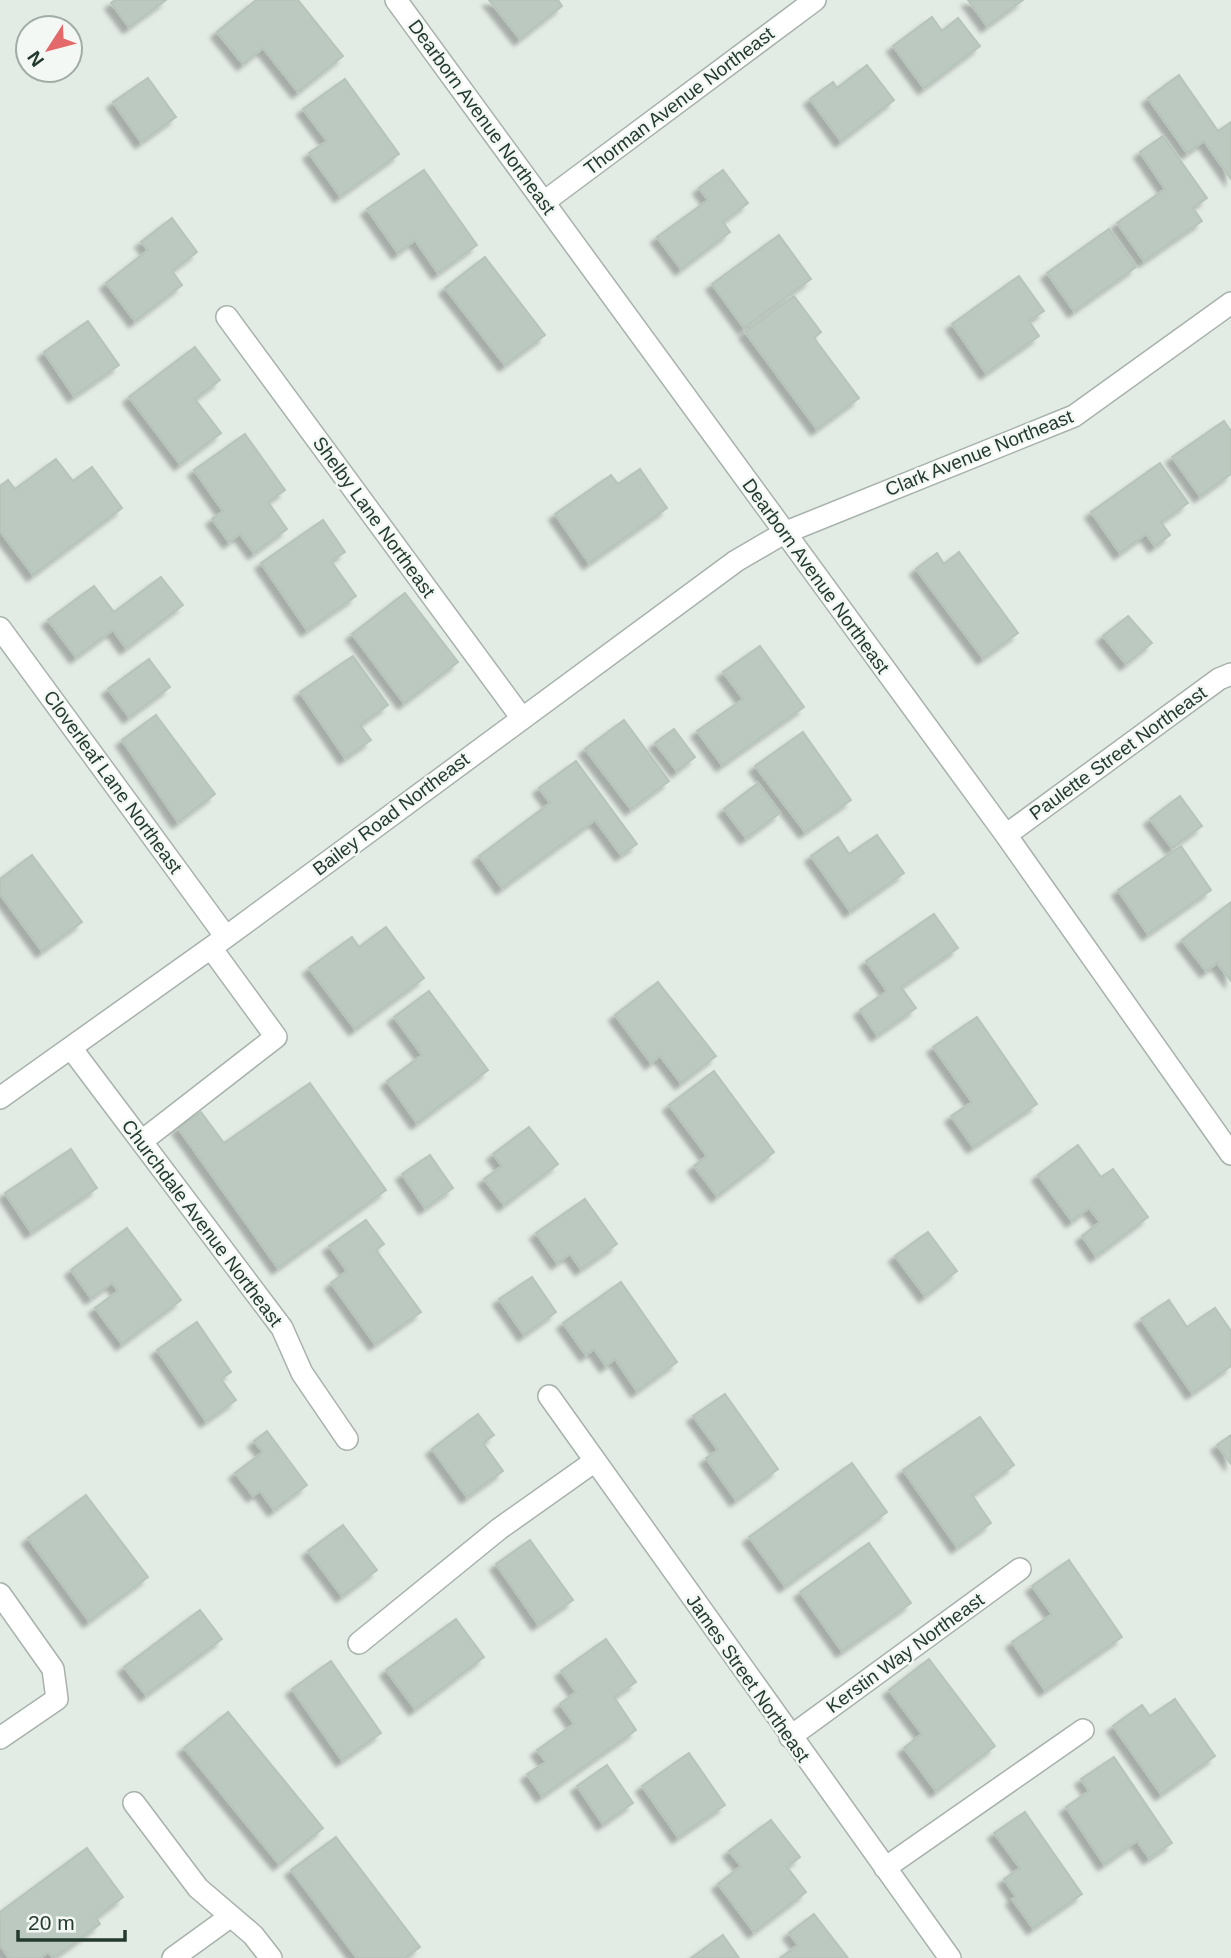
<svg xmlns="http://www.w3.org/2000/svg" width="1231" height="1958" font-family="Helvetica,sans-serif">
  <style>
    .building { fill: #bbc9c0; stroke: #b6c4ba; stroke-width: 2; filter: url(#shadow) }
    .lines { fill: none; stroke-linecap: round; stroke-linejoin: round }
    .minor-casing { stroke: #a6b2ab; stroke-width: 24 }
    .minor { stroke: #fff; stroke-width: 21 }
    .labels { text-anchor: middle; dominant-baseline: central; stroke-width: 5; stroke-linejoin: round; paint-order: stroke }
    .street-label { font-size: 19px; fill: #243a2f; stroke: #f3f8f4 }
  </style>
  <defs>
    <filter id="shadow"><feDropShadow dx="-6" dy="6" stdDeviation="2" flood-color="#0004"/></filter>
  </defs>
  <rect width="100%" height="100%" fill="#e3ebe5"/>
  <!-- building -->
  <path class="building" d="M115,0H166L129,27L111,3Z
    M256,0H298L343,56L298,92L263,48L243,64L217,32Z
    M489,0H558L562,6L520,39Z
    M968,0H1023L987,26Z
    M932,17L942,31L958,18L980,46L924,88L893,46Z
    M867,65L894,100L841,141L810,99L833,82L837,88Z
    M1179,75L1218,131L1231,122V179L1204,141L1187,153L1148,98Z
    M148,78L176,117L141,142L113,102Z
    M345,79L399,154L340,196L309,153L327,141L303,109Z
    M1163,136L1207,198L1193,208L1202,221L1144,261L1117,223L1165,189L1140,152Z
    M424,170L477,245L438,273L415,240L398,253L367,209Z
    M723,170L748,203L723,222L730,232L681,269L657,237L708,200L699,188Z
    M172,218L197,252L172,271L182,285L135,321L106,283L148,250L141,242Z
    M1109,229L1136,267L1074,311L1047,273Z
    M779,235L811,279L744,328L712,284Z
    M485,257L545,335L505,365L445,288Z
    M1019,276L1044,311L1029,321L1039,336L986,373L952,324Z
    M794,296L821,332L814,338L859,398L817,429L745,332Z
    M88,321L119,365L74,396L44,352Z
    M195,347L220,380L195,399L221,433L180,464L129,397Z
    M1224,421L1231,431V474L1200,496L1172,457Z
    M245,434L285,490L268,502L287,529L254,553L240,534L229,542L212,519L223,511L194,470Z
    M56,459L73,481L92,467L122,508L33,575L0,531V486L8,480L15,489Z
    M1160,463L1188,503L1161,522L1170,535L1155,546L1146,534L1120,553L1091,512Z
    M640,469L667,508L589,563L555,514L611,475L618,484Z
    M323,520L345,552L331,561L356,596L307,630L261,563Z
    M959,552L1018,633L983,658L916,569L937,553L944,564Z
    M161,577L183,605L126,648L113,630L76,657L48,620L94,586L114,612Z
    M405,593L458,662L404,703L352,634Z
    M1128,616L1152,643L1126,664L1103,636Z
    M760,646L804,707L722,765L697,731L743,699L723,672Z
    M353,656L388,705L360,725L371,740L345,758L300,692Z
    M149,659L170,687L129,717L108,689Z
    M156,715L215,794L178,822L122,740Z
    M624,720L669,781L631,809L585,749Z
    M674,729L695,757L677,771L655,743Z
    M803,732L851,800L805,832L755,766Z
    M576,761L637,844L621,855L595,820L502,888L479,856L550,803L539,788Z
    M758,783L780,813L746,838L724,809Z
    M1180,796L1202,826L1172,848L1150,819Z
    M877,835L904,873L850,911L811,856L838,837L849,854Z
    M1181,846L1211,890L1148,934L1118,890Z
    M32,855L82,922L42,951L0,894V879Z
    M1231,902V981L1217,963L1206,971L1182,940Z
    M934,914L958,948L901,987L916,1008L877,1035L860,1010L887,991L866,961Z
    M386,927L424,978L355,1029L309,968L352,937L359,947Z
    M658,982L716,1056L681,1083L660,1056L651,1063L615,1015Z
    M429,991L488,1070L417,1123L387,1081L422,1055L394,1017Z
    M977,1017L1037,1104L973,1147L951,1116L972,1102L933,1047Z
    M714,1071L774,1152L717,1196L694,1166L707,1156L669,1105Z
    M310,1083L386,1190L278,1268L178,1128L201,1112L224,1143Z
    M529,1127L558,1164L504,1205L484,1179L502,1166L493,1154Z
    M1078,1145L1101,1177L1113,1169L1148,1217L1096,1256L1082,1236L1100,1222L1089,1208L1072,1221L1038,1175Z
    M71,1149L97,1188L31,1232L5,1193Z
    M430,1155L453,1188L425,1208L402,1174Z
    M585,1199L617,1244L581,1269L570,1254L557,1263L536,1233Z
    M366,1220L384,1244L376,1250L421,1312L375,1344L331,1283L347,1271L329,1246Z
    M127,1228L181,1300L122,1344L95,1308L118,1291L112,1283L91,1298L71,1270Z
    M928,1232L957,1271L925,1296L895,1256Z
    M532,1277L556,1312L524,1335L499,1299Z
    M621,1282L677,1362L637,1391L615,1359L606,1366L594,1349L586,1355L563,1323Z
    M1169,1300L1187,1327L1215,1308L1231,1331V1366L1192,1393L1141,1319Z
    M197,1322L231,1372L221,1379L236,1400L206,1421L157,1350Z
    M725,1394L778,1469L736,1500L706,1458L718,1450L693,1416Z
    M478,1414L494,1435L483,1443L503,1471L467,1497L432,1449Z
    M980,1417L1014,1465L972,1495L991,1523L957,1547L903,1470Z
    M267,1431L307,1485L274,1510L260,1491L253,1496L235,1473L263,1452L254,1441Z
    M1231,1435V1464L1217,1445Z
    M852,1463L887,1512L785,1586L749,1537Z
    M86,1495L148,1577L89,1621L28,1538Z
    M343,1525L377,1570L342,1596L308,1551Z
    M530,1540L573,1600L538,1624L496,1564Z
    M869,1543L911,1603L842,1651L800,1592Z
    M1069,1560L1122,1637L1045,1690L1012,1642L1052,1614L1032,1586Z
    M200,1610L222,1639L146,1695L124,1667Z
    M456,1619L484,1657L415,1709L386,1670Z
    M606,1639L636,1682L614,1697L636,1730L542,1796L527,1774L546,1762L537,1750L574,1724L560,1704L576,1692L561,1671Z
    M929,1659L995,1746L936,1791L904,1748L922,1734L889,1690Z
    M331,1661L381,1733L342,1760L292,1689Z
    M1175,1699L1215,1756L1161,1794L1113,1726L1142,1705L1150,1716Z
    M228,1712L323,1828L279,1864L184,1748Z
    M689,1753L725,1805L678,1837L642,1786Z
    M1114,1757L1172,1843L1149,1858L1137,1841L1104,1864L1066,1807L1089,1791L1081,1779Z
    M607,1765L633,1803L603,1824L577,1786Z
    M1025,1812L1082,1894L1033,1928L1012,1899L1016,1897L1004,1879L1020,1868L994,1833Z
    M771,1820L800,1857L787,1867L806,1892L754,1932L718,1884L741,1866L729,1851Z
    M336,1837L420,1947L405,1958H357L291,1870Z
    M87,1848L123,1897L96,1918L100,1924L54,1958L48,1952L40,1958H9L0,1945V1912Z
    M814,1914L848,1958H780L798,1945L789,1933Z
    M723,1935L739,1958H691Z"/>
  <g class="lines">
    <defs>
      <path id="minor" d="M396,0L1006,835L1231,1154
        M544,202L815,0
        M227,317L521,717
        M0,628L226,937
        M1006,835L1219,679L1231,674
        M71,1048L282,1328L302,1373L347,1439
        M0,1098L226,937L736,561L784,533L1074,416L1231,303
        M142,1141L276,1037L211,948
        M549,1396L950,1958
        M0,1594L53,1669L57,1699L0,1738
        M359,1643L499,1529L595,1461
        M790,1737L1020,1569
        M134,1803L198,1888L253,1935L271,1958
        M885,1868L1083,1730
        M173,1958L231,1916"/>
    </defs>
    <!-- minor casing -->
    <use href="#minor" class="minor-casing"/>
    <!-- minor -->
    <use href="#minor" class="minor"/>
  </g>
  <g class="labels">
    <!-- street labels -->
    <g class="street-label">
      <text transform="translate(679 101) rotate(-37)">Thorman Avenue Northeast</text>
      <text transform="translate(482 117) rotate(54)">Dearborn Avenue Northeast</text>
      <text transform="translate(979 453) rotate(-22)">Clark Avenue Northeast</text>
      <text transform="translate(374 517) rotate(54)">Shelby Lane Northeast</text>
      <text transform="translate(816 576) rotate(54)">Dearborn Avenue Northeast</text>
      <text transform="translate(1118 753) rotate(-36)">Paulette Street Northeast</text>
      <text transform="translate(113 782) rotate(54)">Cloverleaf Lane Northeast</text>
      <text transform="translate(391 814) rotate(-37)">Bailey Road Northeast</text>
      <text transform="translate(202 1223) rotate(53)">Churchdale Avenue Northeast</text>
      <text transform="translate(905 1653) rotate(-36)">Kerstin Way Northeast</text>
      <text transform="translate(748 1678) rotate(55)">James Street Northeast</text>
    </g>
  </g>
  <!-- north arrow -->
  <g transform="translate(49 49) rotate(234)"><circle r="33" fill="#f3f8f4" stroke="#a0aca5" stroke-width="2"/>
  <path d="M0-5L12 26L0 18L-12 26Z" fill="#e3696a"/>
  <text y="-10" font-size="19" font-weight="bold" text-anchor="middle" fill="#243a2f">N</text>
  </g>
  <!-- scale -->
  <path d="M18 1930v10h107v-10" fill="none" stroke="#243a2f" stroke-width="3.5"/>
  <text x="28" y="1930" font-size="21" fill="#243a2f" stroke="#f3f8f4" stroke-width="5" paint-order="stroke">20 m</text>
</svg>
